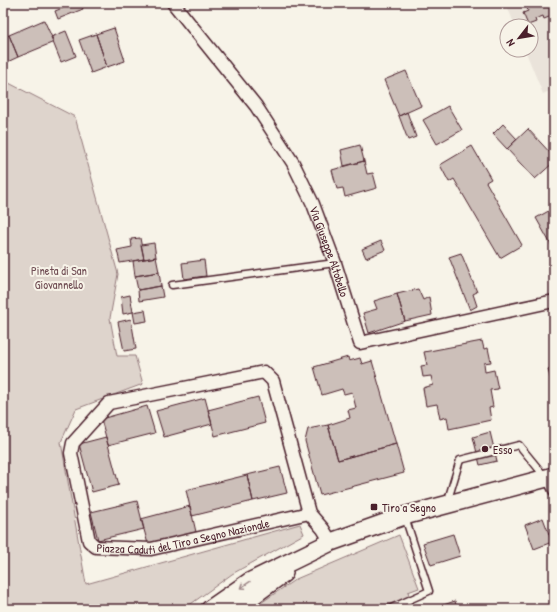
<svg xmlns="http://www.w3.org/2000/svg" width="557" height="612" font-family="'Patrick Hand',sans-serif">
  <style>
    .built { fill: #eae3da }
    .green { fill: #ded4cc; stroke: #947a7c }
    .building { fill: #ccbfb9; stroke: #4a1f2b }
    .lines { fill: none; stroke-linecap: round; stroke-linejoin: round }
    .service-casing { stroke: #4a1f2b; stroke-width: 9 }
    .minor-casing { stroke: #4a1f2b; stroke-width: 15 }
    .secondary-casing { stroke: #4a1f2b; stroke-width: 20 }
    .service { stroke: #f7f3e8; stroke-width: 6 }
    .minor { stroke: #f7f3e8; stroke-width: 12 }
    .secondary { stroke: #f7f3e8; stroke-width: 17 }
    .oneway { stroke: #a0898a }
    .poi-dot { fill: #4a1f2b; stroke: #f7f3e8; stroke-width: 1.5 }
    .labels { text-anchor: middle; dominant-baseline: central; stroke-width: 4; stroke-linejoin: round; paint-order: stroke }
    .street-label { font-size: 12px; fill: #4a1f2b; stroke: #f7f3e8 }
    .park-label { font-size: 12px; fill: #6f4c53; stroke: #f7f3e8 }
    .poi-label { font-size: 12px; fill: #4a1f2b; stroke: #f7f3e8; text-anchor: start }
  </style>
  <rect width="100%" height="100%" fill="#f7f3e8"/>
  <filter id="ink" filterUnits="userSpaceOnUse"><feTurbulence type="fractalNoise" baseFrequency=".025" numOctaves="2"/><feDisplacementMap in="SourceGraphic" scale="8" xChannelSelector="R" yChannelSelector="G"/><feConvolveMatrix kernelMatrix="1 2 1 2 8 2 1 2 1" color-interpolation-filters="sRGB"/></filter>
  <g filter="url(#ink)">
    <!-- built -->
    <path class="built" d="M506,3H554V89L543,94L525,50H531V26H515Z"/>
    <!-- green -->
    <path class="green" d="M3,80L75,117L118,274L110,318L117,356H135L143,384L76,409L61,442L86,584L300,524L304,534L232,574L184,609H3Z
      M399,535L419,588L408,592L414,609H252L296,579Z"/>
    <!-- building -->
    <path class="building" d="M75,3H81L83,9L58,19L55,11Z
      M520,3H554V15L544,19L543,16L535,19L536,22L528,25L523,13L528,11L526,5L521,6Z
      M44,20L54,42L18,57L9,35Z
      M114,28L125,61L107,67L96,34Z
      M66,31L76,56L61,62L51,37Z
      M96,34L107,67L91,73L79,40Z
      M9,35L18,57L3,64V45L4,44L3,38Z
      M406,71L421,106L399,116L384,80Z
      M448,106L462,130L437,144L423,120Z
      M407,112L416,137L408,140L399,116Z
      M503,124L517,139L507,149L493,134Z
      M528,129L554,157V162L535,179L507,149Z
      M360,145L364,161L344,166L341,150Z
      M472,146L491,179L486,182L522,245L500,258L454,179L449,182L440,165Z
      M364,161L367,174L373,173L377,188L345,197L343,188L337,189L332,170Z
      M554,208V250L536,218Z
      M140,238L144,259L120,263L117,250L132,247L131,239Z
      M381,241L385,250L366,258L362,249Z
      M154,243L156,257L144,259L141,245Z
      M461,253L477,292L473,294L477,306L470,310L449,257Z
      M156,257L159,272L135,276L133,261Z
      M204,260L206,276L184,279L182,263Z
      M159,272L161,286L138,290L135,276Z
      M161,286L163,297L139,301L138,290Z
      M418,289L423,300L429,297L432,315L405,321L397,294Z
      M397,294L405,321L369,333L363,313L377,309L374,301Z
      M130,295L133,312L123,314L121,297Z
      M145,310L147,321L135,323L133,312Z
      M131,319L136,349L124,351L118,322Z
      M482,341L484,349L488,348L491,362L484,363L485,372L494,370L498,389L490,390L493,407L489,408L491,420L449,429L447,417L440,419L437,404L426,406L423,388L433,385L431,376L423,377L421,366L427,365L424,352Z
      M348,357L349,361L360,358L362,364L372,361L396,444L338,460L328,425L350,418L348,410L356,408L352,392L344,394L342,389L322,395L314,367Z
      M554,368V390L548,370Z
      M258,397L265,423L215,436L208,410Z
      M205,398L212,424L164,437L156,411Z
      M147,406L155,433L108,445L101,419Z
      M328,425L338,460L396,444L404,473L320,495L305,441L308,429Z
      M490,432L497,461L480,465L473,437Z
      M106,437L119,485L92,492L79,444Z
      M280,467L287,493L253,501L247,475Z
      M247,475L253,501L192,516L186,490Z
      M137,501L144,529L98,540L91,512Z
      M190,506L196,532L148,544L141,519Z
      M543,518L552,542L534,549L525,525Z
      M453,534L460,556L431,565L423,543Z
      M455,601L457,609H432Z"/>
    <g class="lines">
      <defs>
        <path id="service" d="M172,285L335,263
          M447,503L460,460L519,445L546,478L554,495
          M389,609L429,591L405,517"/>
        <g id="minor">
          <path id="s1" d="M173,3L256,106L293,163L313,204L335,263L360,343L554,301"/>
          <path id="s2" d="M309,513L273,381L264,372L109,403L73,443L71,453L89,541L96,547L151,549L309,513L323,529L331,542"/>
        </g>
        <path id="secondary" d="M210,609L249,582L331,542L404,516L554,476
          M235,609L284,573"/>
      </defs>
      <!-- service casing -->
      <use href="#service" class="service-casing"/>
      <!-- minor casing -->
      <use href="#minor" class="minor-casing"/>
      <!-- secondary casing -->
      <use href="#secondary" class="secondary-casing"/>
      <!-- service -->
      <use href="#service" class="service"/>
      <!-- minor -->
      <use href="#minor" class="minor"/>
      <!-- secondary -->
      <use href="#secondary" class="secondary"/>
    </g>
    <!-- one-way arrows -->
    <defs><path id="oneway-shaft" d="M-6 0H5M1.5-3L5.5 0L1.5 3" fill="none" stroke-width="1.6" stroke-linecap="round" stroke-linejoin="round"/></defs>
    <use class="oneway" href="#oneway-shaft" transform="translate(245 585) rotate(146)"/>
  </g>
  <!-- markers -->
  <g class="poi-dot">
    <circle cx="485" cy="449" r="4"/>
    <rect x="370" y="503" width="8" height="8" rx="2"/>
  </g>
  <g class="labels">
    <!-- street labels -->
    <g class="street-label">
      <text stroke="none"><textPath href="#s1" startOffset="296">Via Giuseppe Altobello</textPath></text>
      <text stroke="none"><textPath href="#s2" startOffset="559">Piazza Caduti del Tiro a Segno Nazionale</textPath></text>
    </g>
    <!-- park labels -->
    <g class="park-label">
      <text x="59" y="270">Pineta di San<tspan x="59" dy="14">Giovannello</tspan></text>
    </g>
    <!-- poi labels -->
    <g class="poi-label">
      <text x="493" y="449">Esso</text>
      <text x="382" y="507">Tiro a Segno</text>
    </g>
  </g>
  <!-- margin -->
  <rect width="557" height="612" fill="none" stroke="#f7f3e8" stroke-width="16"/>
  <rect x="8" y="8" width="541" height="596" fill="none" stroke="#4a1f2b" stroke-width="1.5" filter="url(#ink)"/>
  <!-- north arrow -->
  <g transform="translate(519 38) rotate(239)"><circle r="19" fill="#f7f3e8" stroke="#b29e9c"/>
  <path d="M0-3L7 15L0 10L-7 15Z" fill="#4a1f2b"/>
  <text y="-6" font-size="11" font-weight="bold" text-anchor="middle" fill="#4a1f2b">N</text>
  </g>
</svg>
